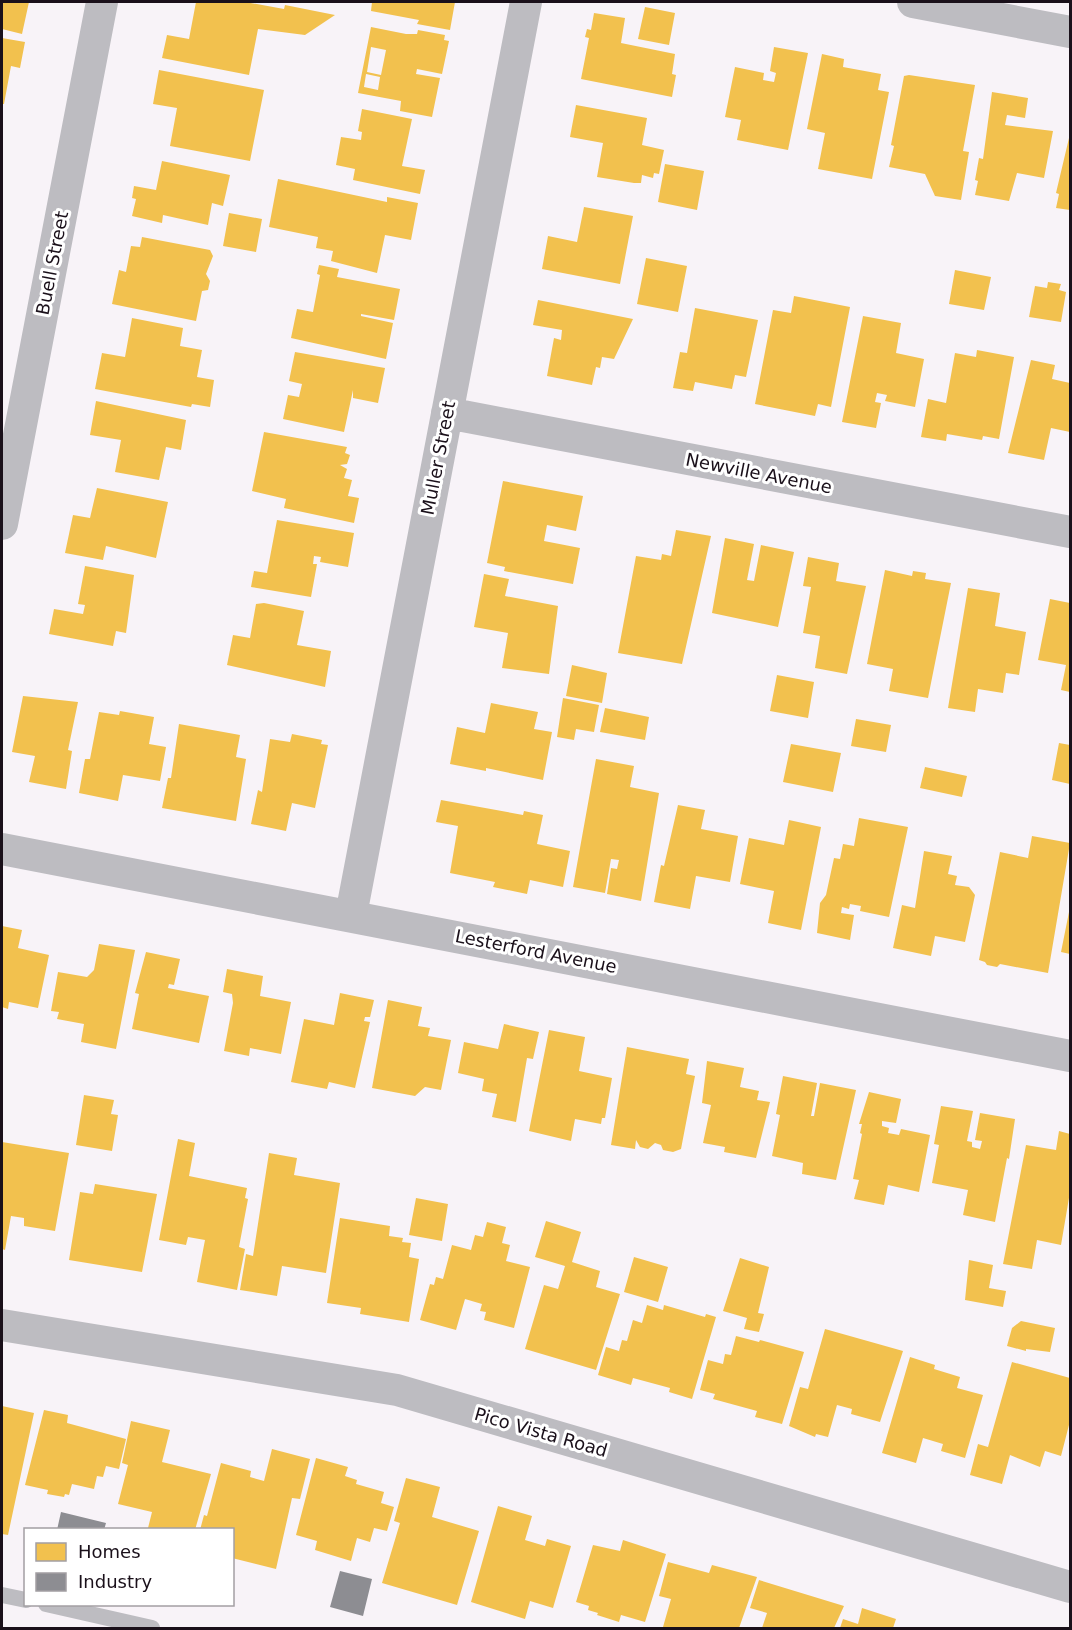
<svg xmlns="http://www.w3.org/2000/svg" width="1072" height="1630" font-family="'DejaVu Sans',sans-serif">
  <style>
    .homes { fill: #f2c14e; fill-rule: evenodd }
    .industry { fill: #8d8d92 }
    .lines { fill: none; stroke-linecap: round; stroke-linejoin: round }
    .service { stroke: #bdbcc1; stroke-width: 16 }
    .minor { stroke: #bdbcc1; stroke-width: 32 }
    .labels { text-anchor: middle; dominant-baseline: central; stroke-width: 6; stroke-linejoin: round; paint-order: stroke }
    .street-label { font-size: 18px; fill: #1a101a; stroke: #fff }
  </style>
  <rect width="100%" height="100%" fill="#f8f3f8"/>
  <!-- homes -->
  <path class="homes" d="M2,2H29L22,34L2,29Z
    M196,2H245L284,9L285,5L335,15L305,35L258,29L249,75L162,58L167,35L189,39Z
    M372,2H455L450,30L417,24L419,20L371,11Z
    M645,7L675,13L669,45L638,39Z
    M594,13L625,18L621,43L675,54L672,74L676,75L672,97L581,79L589,38L585,37L587,29L591,30Z
    M371,27L406,34H417L418,30L445,35L444,40L449,41L442,74L417,69L416,74L440,78L432,117L400,111L401,101L358,93ZM371,47L386,50L381,75L367,72ZM366,74L380,77L378,90L364,87Z
    M2,38L25,42L20,68L11,66L4,104H2Z
    M774,47L808,53L788,150L737,140L741,120L725,117L735,67L764,73L763,80L774,82L776,73L770,71Z
    M822,54L844,59L843,67L881,74L878,90L889,92L872,179L818,169L825,133L807,129Z
    M159,70L264,90L250,161L170,146L177,108L153,104Z
    M909,75L975,85L963,151L969,152L961,200L935,196L925,174L889,167L894,146L891,145L904,76Z
    M992,92L1028,98L1025,118L1007,115L1005,125L1053,131L1044,178L1017,173L1009,201L975,195L978,181L975,180L979,158L983,159Z
    M576,105L647,118L642,145L664,150L659,174L654,173L653,178L642,175L641,183H634L597,177L603,143L570,137Z
    M362,109L412,119L402,166L425,170L420,194L353,180L355,169L336,165L341,137L361,140L362,132L358,131Z
    M1069,138L1070,139V210L1056,208L1059,194L1056,193Z
    M162,161L230,175L223,206L212,203L208,225L163,215L162,223L132,216L136,199L132,198L134,186L156,190Z
    M665,164L704,171L697,210L658,202Z
    M278,179L387,202V197L418,203L411,240L385,235L377,273L331,261L333,251L316,248L318,237L269,227Z
    M584,207L633,216L620,284L542,269L548,236L577,242Z
    M229,213L262,219L256,252L223,246Z
    M142,237L210,250L213,256L206,274L210,281L208,290L202,291L196,321L112,304L119,270L126,272L131,246L140,247Z
    M646,258L687,266L678,312L637,304Z
    M319,265L339,269L337,277L400,289L394,320L361,314V316L393,323L386,359L291,338L297,309L313,312L320,275L317,274Z
    M955,270L991,277L984,310L949,304Z
    M1048,282L1061,284L1059,290L1066,292L1061,322L1029,317L1035,286L1047,288Z
    M794,296L850,307L831,407L818,404L815,416L755,404L773,310L791,313Z
    M538,300L633,319L614,359L602,357L600,368L596,367L592,385L547,376L554,338L561,340L562,330L533,325Z
    M695,308L758,320L746,377L735,375L732,389L695,382L693,391L673,388L680,352L687,353Z
    M863,316L901,323L896,353L924,359L915,407L885,401L887,395L877,393L875,402L881,403L876,428L842,422Z
    M132,318L183,328L180,346L202,350L197,377L214,380L210,407L192,404L191,407L95,389L102,353L125,357Z
    M977,350L1014,357L999,439L983,436L982,440L947,434L946,441L921,437L928,399L946,403L955,353L976,357Z
    M295,352L385,368L378,403L353,398V390L344,432L283,419L288,395L299,397L302,384L289,381Z
    M1031,360L1055,365L1052,379L1070,383V432L1051,428L1044,460L1008,453Z
    M96,401L186,420L181,450L166,447L159,480L115,472L121,440L90,435Z
    M264,432L347,447L345,453L350,455L347,464L340,465L347,469L344,478L352,480L348,496L359,498L354,523L284,508L286,499L252,491Z
    M503,481L583,496L576,531L547,525L544,541L580,548L573,584L504,571L505,567L487,563Z
    M97,488L168,502L156,558L106,546L103,560L65,553L73,515L90,518Z
    M277,520L354,533L348,567L320,562L321,557L314,556L313,564H317L311,597L251,587L254,571L267,573Z
    M676,530L711,536L682,664L618,653L636,556L661,560L662,554L671,556Z
    M725,538L754,544L747,580L754,581L761,545L794,552L778,627L712,613Z
    M808,557L839,563L836,581L866,586L847,674L815,668L820,636L803,633L811,587L803,586Z
    M85,566L134,575L126,633L116,631L113,646L49,634L54,609L83,614L85,605L78,604Z
    M885,570L912,576L913,571L926,573L925,579L951,583L928,698L889,691L893,669L867,664Z
    M484,574L509,579L505,596L558,606L549,674L502,668L508,633L474,627Z
    M968,588L1000,593L995,626L1026,632L1019,675L1006,673L1003,693L978,689L975,712L948,708Z
    M1050,599L1070,603V692L1061,690L1066,665L1038,660Z
    M264,603L304,611L297,645L331,651L325,687L227,665L233,635L250,638L256,604Z
    M572,665L607,673L602,703L566,696Z
    M777,675L814,682L808,718L770,711Z
    M23,696L78,702L68,750L72,751L66,789L29,782L35,756L12,752Z
    M563,698L599,705L594,732L576,729L574,740L557,737Z
    M491,703L538,712L534,729L552,732L543,780L486,768V771L450,764L457,727L485,733Z
    M605,708L649,717L645,740L600,732Z
    M120,711L154,717L149,744L166,747L160,781L123,775L118,801L79,793L85,759H90L99,712L119,715Z
    M856,719L891,725L886,752L851,746Z
    M179,724L240,735L236,757L246,759L236,821L162,808L168,778H171Z
    M292,734L322,740L321,744L328,745L315,808L292,803L286,831L251,824L258,790L262,792L270,739L290,742Z
    M1059,743L1070,745V784L1052,780Z
    M791,744L841,753L833,792L783,782Z
    M596,759L634,766L630,787L659,793L641,901L607,894L611,868L617,869L619,860L611,859L605,893L573,887Z
    M925,767L967,776L962,797L920,788Z
    M441,800L523,815L524,811L543,815L537,844L570,851L563,887L530,880L527,894L493,887L495,882L450,873L458,826L436,822Z
    M678,805L705,810L701,829L738,836L730,882L696,876L690,909L654,902L661,865L664,866Z
    M859,818L908,827L889,917L860,911L861,906L850,904L849,909L842,907L841,913L854,915L850,940L817,933L820,903L826,895L834,858L840,859L843,844L854,846Z
    M789,820L821,827L801,930L768,923L774,891L740,884L749,838L784,845Z
    M1032,836L1070,843L1048,973L1000,964L997,967L987,965L985,962L979,960L1000,852L1028,858Z
    M924,851L952,856L948,874L957,876L955,885L969,887L975,895L965,942L935,936L931,956L893,948L902,905L915,908Z
    M1069,912H1070V954L1061,952Z
    M2,926L22,930L18,948L49,955L38,1008L9,1002L8,1009L2,1007Z
    M99,944L135,950L116,1049L81,1042L84,1024L57,1019L59,1012L51,1011L58,972L87,977L94,970Z
    M146,952L180,959L174,985L169,984L168,988L209,996L199,1043L132,1029L139,994L135,993Z
    M227,969L263,976L260,996L291,1002L281,1054L250,1048L249,1056L224,1051L233,1003L232,994L223,992Z
    M340,993L374,1000L370,1017H365L364,1021L370,1022L355,1088L329,1082L327,1089L291,1082L304,1019L334,1025Z
    M388,1000L422,1007L418,1026L430,1028L428,1036L451,1040L441,1090L425,1087L415,1096L372,1088Z
    M504,1024L539,1032L533,1059L527,1058L516,1122L492,1117L497,1094L482,1091L484,1079L458,1073L464,1042L498,1049Z
    M549,1030L585,1037L579,1071L612,1078L605,1118H602L601,1124L575,1119L571,1141L529,1131Z
    M627,1047L689,1059L686,1074L695,1076L681,1149L673,1152L663,1150L661,1145L655,1143L648,1149L640,1147L636,1140L635,1149L611,1145Z
    M707,1061L744,1068L740,1087L759,1091L757,1100L770,1102L756,1158L724,1152L725,1147L703,1143L711,1105L702,1103Z
    M783,1076L817,1083L811,1116H814L820,1083L856,1090L836,1180L802,1174L803,1163L772,1156L780,1115L776,1114Z
    M869,1092L901,1099L896,1123L882,1121V1126L889,1128L888,1133L899,1135L901,1129L930,1135L919,1192L888,1185L884,1205L854,1199L859,1180L853,1179L862,1134L860,1133L862,1124H859Z
    M84,1095L114,1100L111,1114L118,1115L112,1151L76,1145Z
    M941,1106L973,1111L967,1141L972,1142V1147L980,1149L982,1141L975,1140L980,1113L1015,1119L1009,1159L1007,1158L995,1222L963,1215L968,1190L932,1183L939,1145L934,1144Z
    M1059,1131L1070,1134V1192L1061,1245L1037,1240L1032,1269L1003,1264L1026,1145L1056,1150Z
    M178,1139L195,1143L189,1176L247,1188L245,1198L248,1199L239,1247L245,1249L237,1290L197,1282L205,1240L188,1237L186,1245L159,1240Z
    M2,1142L69,1153L55,1231L24,1226V1218L11,1216L5,1250L2,1249Z
    M269,1153L297,1158L294,1175L340,1183L326,1273L282,1266L277,1296L240,1290L246,1254L253,1256Z
    M95,1184L157,1194L142,1272L69,1260L80,1192L93,1194Z
    M416,1198L448,1204L442,1241L409,1235Z
    M340,1218L390,1226L389,1236L403,1238L402,1242L411,1243L409,1257L419,1259L409,1322L360,1314L361,1308L327,1303Z
    M546,1221L581,1232L572,1262L600,1271L596,1287L620,1294L596,1370L525,1349L544,1285L558,1289L565,1266L535,1257Z
    M487,1222L506,1227L502,1243L510,1245L506,1261L530,1267L514,1328L484,1320L486,1312L480,1311L482,1304L465,1299L456,1330L420,1320L430,1284L434,1285L436,1277L443,1279L452,1245L471,1250L475,1235L483,1237Z
    M634,1257L668,1267L658,1302L624,1292Z
    M740,1258L769,1267L758,1313L764,1314L759,1332L744,1329L747,1318L723,1311Z
    M969,1260L993,1265L989,1288L1006,1291L1003,1307L965,1300Z
    M647,1305L663,1310L664,1305L705,1317L706,1314L716,1317L692,1399L669,1392L670,1388L633,1378L631,1385L598,1375L606,1347L619,1351L622,1340L627,1341L633,1320L642,1323Z
    M1021,1321L1055,1328L1050,1352L1026,1349V1351L1007,1346L1012,1328Z
    M825,1329L903,1351L880,1422L851,1414L852,1409L837,1405L828,1437L816,1434L815,1437L789,1426L800,1387L808,1389Z
    M736,1336L759,1342L760,1340L804,1352L782,1424L755,1417L757,1411L713,1399L715,1394L700,1390L708,1360L723,1364L725,1354L731,1355Z
    M910,1357L935,1365L934,1369L960,1377L957,1388L983,1395L965,1458L941,1451L943,1444L923,1438L916,1463L882,1453Z
    M1012,1362L1070,1378V1421L1061,1456L1045,1451L1040,1467L1010,1455L1002,1484L970,1475L978,1444L988,1447Z
    M2,1406L34,1413L8,1535L2,1534Z
    M44,1410L68,1415L67,1423L126,1439L119,1469L106,1466L103,1477L97,1476L94,1489L72,1484L69,1495L65,1494L64,1497L47,1494L48,1490L25,1485Z
    M131,1421L170,1430L162,1462L211,1474L195,1530L148,1528L152,1512L118,1504L128,1465L122,1463Z
    M272,1449L310,1459L300,1499L292,1498L276,1569L232,1558V1530H200L204,1515L207,1516L221,1463L251,1471L250,1477L264,1481Z
    M316,1458L348,1467L345,1476L357,1480L356,1484L384,1492L381,1503L394,1507L387,1531L374,1528L370,1542L357,1538L351,1561L315,1550L317,1541L296,1535Z
    M406,1478L440,1487L432,1517L479,1531L457,1605L382,1583L400,1523L394,1521Z
    M498,1506L532,1516L525,1540L545,1546L547,1539L571,1546L553,1608L530,1601L525,1619L471,1602Z
    M623,1540L666,1554L645,1622L621,1615L619,1622L597,1615L598,1613L588,1610L589,1606L576,1602L593,1545L620,1551Z
    M668,1562L709,1573L712,1565L757,1577L739,1628L663,1627L671,1599L659,1596Z
    M759,1580L844,1606L834,1628H762L767,1613L750,1608Z
    M862,1608L896,1619L893,1628H840L843,1619L858,1624Z"/>
  <!-- industry -->
  <path class="industry" d="M61,1512L106,1523L104,1530H57Z
    M340,1571L372,1579L363,1616L330,1607Z"/>
  <g class="lines">
    <!-- service -->
    <path class="service" d="M2,1595L26,1600
      M46,1604L152,1628"/>
    <!-- minor -->
    <path class="minor" d="M913,2L1070,32
      M447,413L1070,532
      M2,524L102,2
      M2,849L1070,1056
      M351,915L526,2
      M2,1325L397,1390L1070,1587"/>
  </g>
  <g class="labels">
    <!-- street labels -->
    <g class="street-label">
      <text transform="translate(52 263) rotate(-79)">Buell Street</text>
      <text transform="translate(438 458) rotate(-79)">Muller Street</text>
      <text transform="translate(759 473) rotate(11)">Newville Avenue</text>
      <text transform="translate(536 951) rotate(11)">Lesterford Avenue</text>
      <text transform="translate(541 1432) rotate(16)">Pico Vista Road</text>
    </g>
  </g>
  <!-- border -->
  <rect width="1072" height="1630" fill="none" stroke="#1a101a" stroke-width="6"/>
  <!-- legend -->
  <rect x="24" y="1528" width="210" height="78" fill="#ffffff" stroke="#a39fa3" stroke-width="1.5"/>
  <rect x="36" y="1543" width="30" height="18" fill="#f2c14e" stroke="#a39fa3" stroke-width="1.5"/>
  <text x="78" y="1558" font-size="18" fill="#1a101a">Homes</text>
  <rect x="36" y="1573" width="30" height="18" fill="#8d8d92" stroke="#a39fa3" stroke-width="1.5"/>
  <text x="78" y="1588" font-size="18" fill="#1a101a">Industry</text>
</svg>
